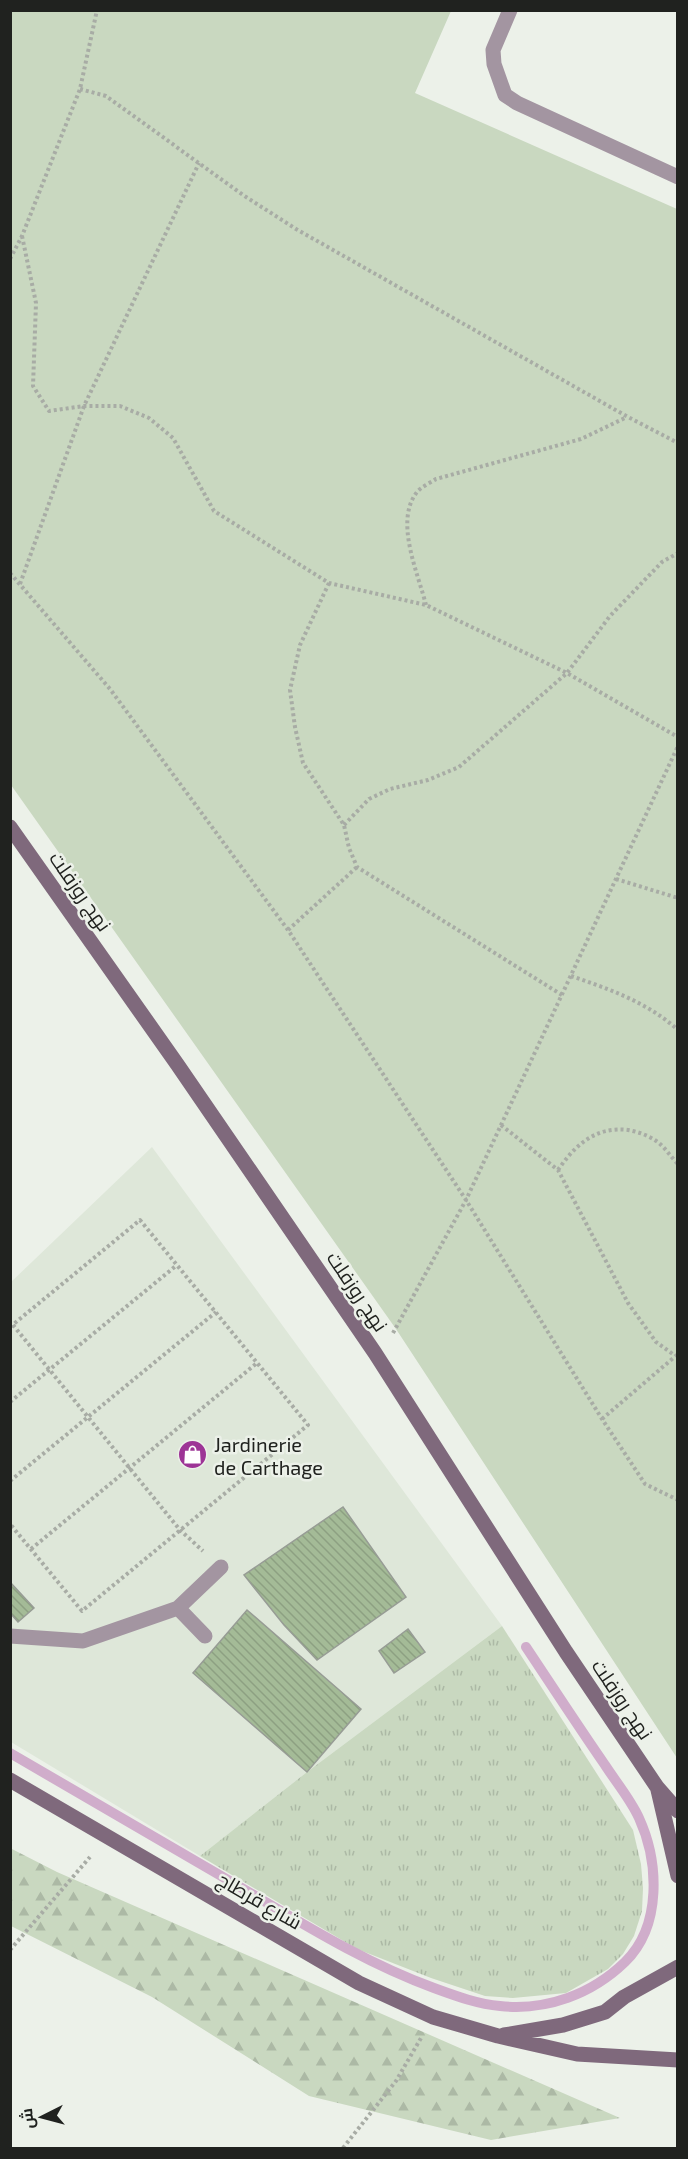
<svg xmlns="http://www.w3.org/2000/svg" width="688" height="2159" font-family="'Exo 2',Cairo,sans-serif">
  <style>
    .built { fill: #dee7d9 }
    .grass { fill: url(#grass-tufts) }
    .forest { fill: url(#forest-firs) }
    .park { fill: #c9d8c0 }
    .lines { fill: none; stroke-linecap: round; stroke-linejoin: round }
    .stream { stroke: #d0adcb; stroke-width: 10 }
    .building { fill: url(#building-back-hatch); stroke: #979c95; stroke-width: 1.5 }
    .path { stroke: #a8aca5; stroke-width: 4; stroke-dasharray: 3 3; stroke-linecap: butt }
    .lane { stroke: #a395a1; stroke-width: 15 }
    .street { stroke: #a395a1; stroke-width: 15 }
    .secondary { stroke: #7f697c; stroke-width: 15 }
    .labels { text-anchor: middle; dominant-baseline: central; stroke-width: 5; stroke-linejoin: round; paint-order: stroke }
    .street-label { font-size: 20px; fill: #20221f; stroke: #ecf1e9 }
    .poi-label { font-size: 20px; fill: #20221f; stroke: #ecf1e9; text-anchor: start }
  </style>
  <defs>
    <pattern id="grass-tufts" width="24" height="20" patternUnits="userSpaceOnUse" patternTransform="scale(1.5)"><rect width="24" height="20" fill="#c9d8c0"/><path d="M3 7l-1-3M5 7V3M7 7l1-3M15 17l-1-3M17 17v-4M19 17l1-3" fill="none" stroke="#acb9a5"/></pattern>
    <pattern id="forest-firs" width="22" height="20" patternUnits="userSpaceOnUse" patternTransform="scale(1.5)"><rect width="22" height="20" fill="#c9d8c0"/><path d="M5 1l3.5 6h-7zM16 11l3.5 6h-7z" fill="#acb9a5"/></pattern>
    <pattern id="building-back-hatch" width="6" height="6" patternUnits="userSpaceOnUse" patternTransform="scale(1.5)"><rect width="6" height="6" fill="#a4bb97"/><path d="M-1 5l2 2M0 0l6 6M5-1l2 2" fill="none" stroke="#8da082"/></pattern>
  </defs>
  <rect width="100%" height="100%" fill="#ecf1e9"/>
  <!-- built -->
  <path class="built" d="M152,1147L502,1626L307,1772L200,1856L11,1742L10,1283Z"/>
  <!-- grass -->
  <path class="grass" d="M502,1626L633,1830L641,1864L643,1888L642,1911L634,1936L623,1954L608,1969L566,1993L513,1998L485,1996L431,1978L357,1949L200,1856L307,1772Z"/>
  <!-- forest -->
  <path class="forest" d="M10,1848L57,1872L620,2118L491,2140L309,2096L152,1997L11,1926Z"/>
  <!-- park -->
  <path class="park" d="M10,11H451L415,93L677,209V1758L396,1329L11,785Z"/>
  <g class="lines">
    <!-- stream -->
    <path class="stream" d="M10,1753C89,1799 168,1845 247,1891C308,1927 368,1964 434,1988C456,1996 477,2004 500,2006C547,2011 592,1994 625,1962C662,1926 659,1862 639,1818C631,1800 616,1782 605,1765C578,1726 552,1686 526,1647"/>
  </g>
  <!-- building -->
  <path class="building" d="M343,1507L406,1597L317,1660L284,1625L244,1575Z
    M10,1582L34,1608L18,1622L10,1613Z
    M247,1610L361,1709L307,1772L193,1673Z
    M408,1629L425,1652L394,1673L379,1651Z"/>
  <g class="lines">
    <!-- path -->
    <path class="path" d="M80,89L106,96L243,195L296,229L628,417L678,443
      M22,236L36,303L33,386L49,411L84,406H120L149,418L173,438L214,511L329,583L426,605L567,673L678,737
      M10,259L22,236L80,89L97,10
      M10,573L110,689L288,930L466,1200L602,1419L645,1484L678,1500
      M329,583L300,645L290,690L295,727L303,763L344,825L349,848L357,867L562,995
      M20,584L84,406L199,163
      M426,605C418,573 394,521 417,492C421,487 430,483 436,479L581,439L627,417
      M344,825L369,799L390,789L428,780L459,767L567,673L610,616L662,562L678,553
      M616,879L678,898
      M288,930L357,867
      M571,976C609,989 647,1002 678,1030
      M501,1125L558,1170L628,1303L656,1342L674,1355
      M558,1170C575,1145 596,1126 628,1130C639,1132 650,1136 659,1143C666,1149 671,1157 678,1164
      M13,1325L180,1530L203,1551
      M10,1327L140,1220L308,1425L82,1611L10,1524
      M393,1333L466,1200L678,746
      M10,1402L177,1265
      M602,1419L678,1354
      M10,1481L216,1312
      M31,1549L257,1363
      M10,1950L90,1857
      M343,2148L396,2081L421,2038"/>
    <!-- lane -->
    <path class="lane" d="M178,1608L205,1636
      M10,1636L83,1641L178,1608L221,1567"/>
    <!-- street -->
    <path class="street" d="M510,10L493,50L494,64L505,95L517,103L678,177"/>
    <!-- secondary -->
    <path class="secondary" d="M10,827L177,1064L375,1353L566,1652L657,1787L678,1811
      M10,1780L359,1983L433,2017L498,2036L577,2054L678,2060
      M658,1790L678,1876
      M504,2035L563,2025L605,2012L624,1997L678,1967"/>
  </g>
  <!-- icons -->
  <defs>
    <symbol id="shop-disc" viewBox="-11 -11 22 22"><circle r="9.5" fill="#9d3496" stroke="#ecf1e9"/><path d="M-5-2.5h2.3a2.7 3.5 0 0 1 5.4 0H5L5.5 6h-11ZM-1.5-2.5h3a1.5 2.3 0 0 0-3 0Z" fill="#fff"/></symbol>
  </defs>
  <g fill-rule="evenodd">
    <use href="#shop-disc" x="176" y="1438" width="33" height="33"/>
  </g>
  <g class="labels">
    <!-- street labels -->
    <g class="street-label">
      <text transform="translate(81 891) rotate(55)">نهج روزفلت</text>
      <text transform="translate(358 1291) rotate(56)">نهج روزفلت</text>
      <text transform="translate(623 1699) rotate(56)">نهج روزفلت</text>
      <text transform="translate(260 1900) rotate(30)">شارع قرطاج</text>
    </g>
    <!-- poi labels -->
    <g class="poi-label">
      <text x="214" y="1444">Jardinerie<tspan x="214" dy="23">de Carthage</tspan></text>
    </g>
  </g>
  <!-- border -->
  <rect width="688" height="2159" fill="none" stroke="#20221f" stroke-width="24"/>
  <!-- north arrow -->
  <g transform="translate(42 2117) rotate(264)" stroke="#ecf1e9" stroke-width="4.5" paint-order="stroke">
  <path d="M0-4.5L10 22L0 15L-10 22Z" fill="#20221f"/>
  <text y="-9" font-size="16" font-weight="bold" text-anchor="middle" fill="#20221f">ش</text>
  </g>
</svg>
